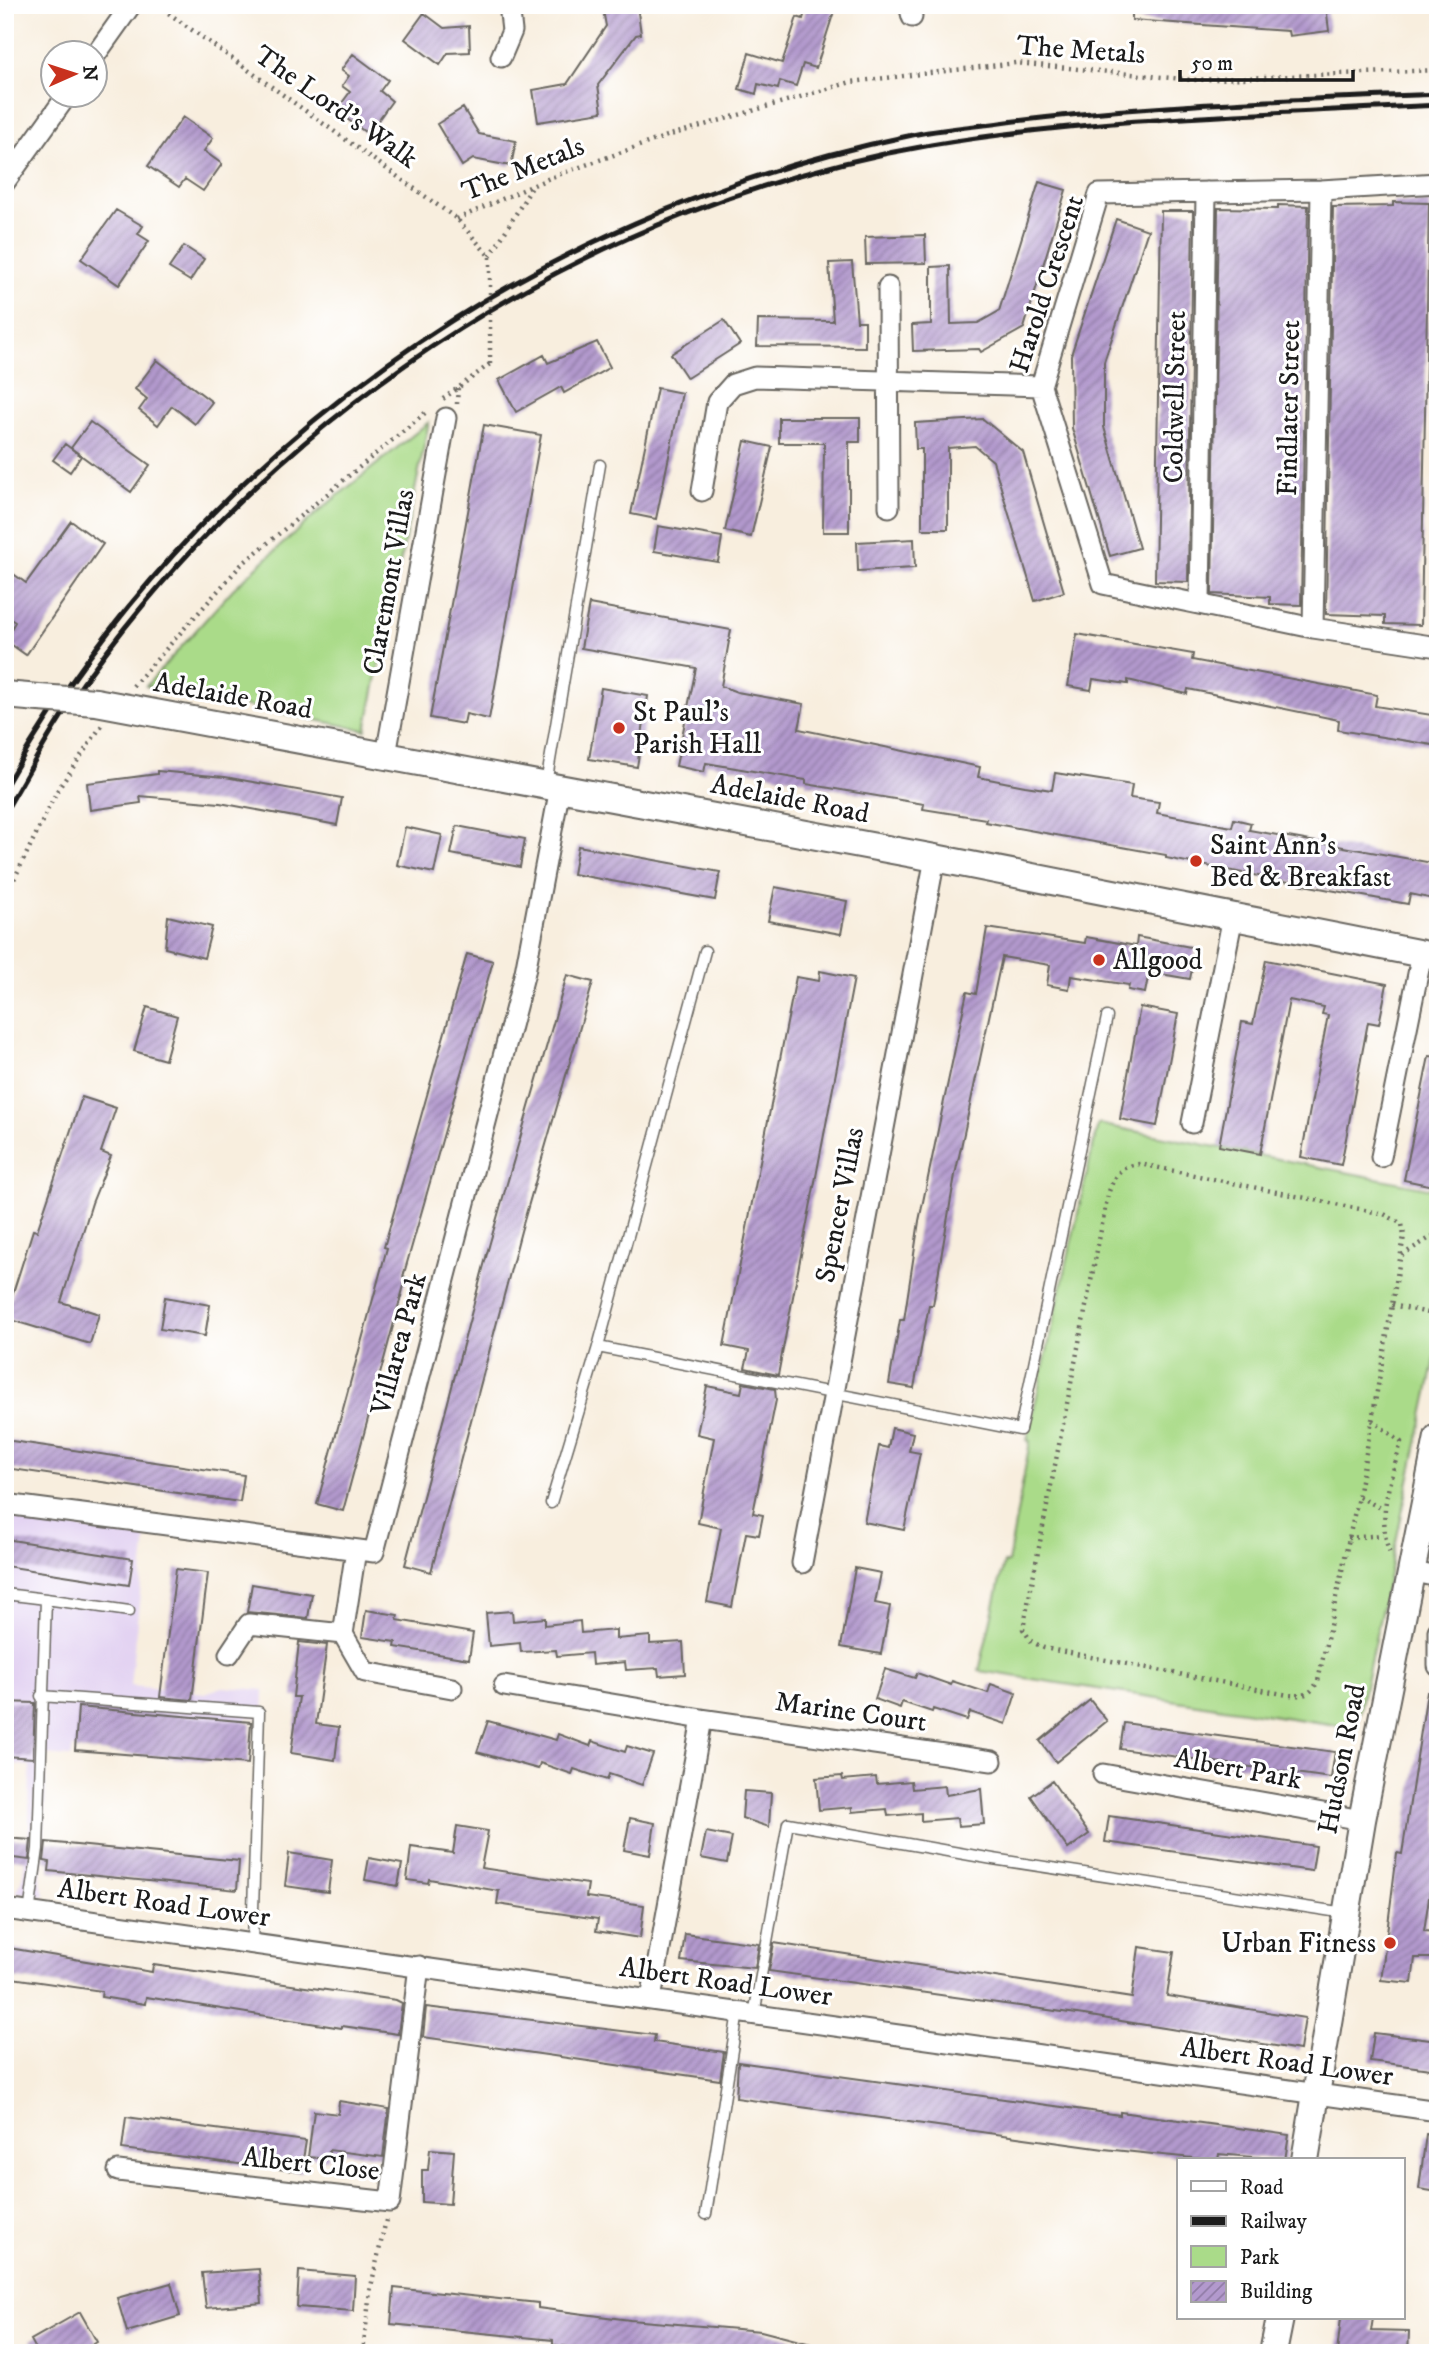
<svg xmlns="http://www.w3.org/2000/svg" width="1443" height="2358" font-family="'IM FELL DW Pica',serif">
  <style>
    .built { fill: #e3d3f2 }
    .green { fill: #aadb89; stroke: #637c52; stroke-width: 2 }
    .building { fill: url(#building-hatch) }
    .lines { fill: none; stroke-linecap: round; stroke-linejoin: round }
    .lane-casing { stroke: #696660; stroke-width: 13 }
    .street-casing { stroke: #696660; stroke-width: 23 }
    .secondary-casing { stroke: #696660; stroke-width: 30 }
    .path { stroke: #696660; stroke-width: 4.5; stroke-dasharray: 2 5; stroke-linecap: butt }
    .lane { stroke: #fff; stroke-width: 10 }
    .street { stroke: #fff; stroke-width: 19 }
    .secondary { stroke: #fff; stroke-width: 26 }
    .rail { stroke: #1c1c1c; stroke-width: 5 }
    .secondary-bridge-casing { stroke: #696660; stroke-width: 30; stroke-linecap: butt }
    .path-bridge { stroke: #696660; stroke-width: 4.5; stroke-dasharray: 2 5; stroke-linecap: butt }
    .secondary-bridge { stroke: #fff; stroke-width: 26 }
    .poi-dot { fill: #c8321e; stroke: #fff; stroke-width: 2.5 }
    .labels { text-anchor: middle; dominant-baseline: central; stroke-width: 6; stroke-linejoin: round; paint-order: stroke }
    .street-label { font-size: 28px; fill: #1c1c1c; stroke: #fff }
    .poi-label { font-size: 28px; fill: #1c1c1c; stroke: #fff; text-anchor: start }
  </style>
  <defs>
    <pattern id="building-hatch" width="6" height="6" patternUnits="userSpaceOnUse" patternTransform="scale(1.75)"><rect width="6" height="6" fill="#b299cd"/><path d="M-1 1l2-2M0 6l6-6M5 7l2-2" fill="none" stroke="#907ca6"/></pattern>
  </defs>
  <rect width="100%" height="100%" fill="#fff"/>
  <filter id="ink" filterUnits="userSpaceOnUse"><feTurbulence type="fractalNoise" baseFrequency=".0143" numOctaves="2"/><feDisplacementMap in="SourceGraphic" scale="14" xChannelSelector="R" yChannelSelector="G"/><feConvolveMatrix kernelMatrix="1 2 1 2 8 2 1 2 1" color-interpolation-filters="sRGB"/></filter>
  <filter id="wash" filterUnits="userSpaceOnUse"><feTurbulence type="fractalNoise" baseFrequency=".00686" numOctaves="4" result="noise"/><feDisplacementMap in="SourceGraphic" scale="28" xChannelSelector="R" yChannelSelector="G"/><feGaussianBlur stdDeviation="1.57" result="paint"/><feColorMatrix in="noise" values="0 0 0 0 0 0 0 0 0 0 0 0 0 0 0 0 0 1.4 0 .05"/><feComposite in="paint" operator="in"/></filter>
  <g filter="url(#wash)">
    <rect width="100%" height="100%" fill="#f8eede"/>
    <!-- built -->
    <path class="built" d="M5,1517L146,1538L130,1686L205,1693L223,1687L264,1690L263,1717H246L245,1763L73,1747L71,1757L46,1755L45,1836L40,1882L45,1896L15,1892L22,1882L29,1829L30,1766L5,1763Z"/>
    <!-- green -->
    <path class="green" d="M429,422L366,730L146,686L233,589L320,510Z
      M1098,1124L1438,1190V1346L1356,1728L979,1671L1004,1563H1008L1030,1441L1027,1440Z"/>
    <g id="blocks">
      <!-- building -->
      <path class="building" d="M602,5H637L641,34L636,35L598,85L602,112L538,122L533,90L567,84L606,26Z
        M807,5H836L816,68L803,64L796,86L780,81L778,89L758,84L756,94L739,89L749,53L782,63L797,17L803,19Z
        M1132,5H1326L1329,31L1289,36L1288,31L1132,20Z
        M424,13L444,28L469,26L470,52L448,53L440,65L405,39Z
        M353,54L388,80L380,91L392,101L368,134L336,111L350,92L342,86L349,76L341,70Z
        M463,108L479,134L516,141L511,166L473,159L462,166L437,124Z
        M183,117L213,138L204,151L222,164L203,191L185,179L179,187L148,166Z
        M1039,182L1066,190L1024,328L981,352L979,349L913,351L912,325L931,324V267L950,266L951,324L978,323L999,311Z
        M1393,202L1429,203L1421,625L1385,624V616L1326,614L1333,207L1393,206Z
        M1278,205L1308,206L1301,605L1270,604V597L1212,594L1218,208L1278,209Z
        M116,210L143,226L138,234L149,241L119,285L81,259Z
        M1161,211H1193L1188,582L1155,581Z
        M1116,219L1148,230L1104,362V427L1139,548L1110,556L1072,428L1071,355Z
        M925,235L926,263L866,264L865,237Z
        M184,246L204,259L190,281L169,268Z
        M852,262L857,321H865V347L757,346L758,320L833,321L829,263Z
        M724,320L740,344L687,378L671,354Z
        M597,342L610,367L564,393L561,387L516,412L499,380L544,355L548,363Z
        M157,360L212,402L195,424L172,406L158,425L139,410L147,399L135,389Z
        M657,388L682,393L656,519L631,514Z
        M779,418H860V442H849V532H823L824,443H779Z
        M983,419L1023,452L1064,592L1035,601L993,461L975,446L948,448V529H922V449H916L915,423Z
        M90,422L150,465L131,492L71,448Z
        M484,425L541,435L489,719L466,714L464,724L430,718Z
        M745,441L772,447L751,537L725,531Z
        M65,444L81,456L70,472L53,460Z
        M71,521L103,544L26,655L5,640L15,622L5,615V568L26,583Z
        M658,526L722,537L718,562L654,551Z
        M914,539L915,568L858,571L857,542Z
        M589,604L731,630L721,686L737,692L804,704L799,729L980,767L978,777L1025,786L1052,790L1055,773L1132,785L1130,798L1159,802L1157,813L1232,827L1234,819L1251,823L1249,830L1438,864V900L1410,894L1408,904L1330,890L1166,858V855L985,822L986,819L923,809L924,804L806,784V780L706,763L704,772L676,766L696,668L581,648Z
        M1077,634L1193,654L1192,660L1377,695L1375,706L1438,716L1433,745L1338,730L1339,720L1188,689L1187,694L1128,680V684L1093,679L1091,690L1068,686Z
        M601,688L648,696L637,767L589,759Z
        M157,771L225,777L342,798L337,825L220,803L140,796L141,803L90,810L87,783L157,774Z
        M457,826L525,839L520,867L451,854Z
        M405,827L442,835L434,873L397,865Z
        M578,846L720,872L715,900L573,874Z
        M775,887L847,901L841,934L768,921Z
        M168,916L212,927L204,958L165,948Z
        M987,928L1085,943L1086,937L1136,946L1137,937L1196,948L1190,979L1149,972L1145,993L1128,990L1129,985L1071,976L1069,989L1047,985L1050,965L1002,957L955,1175L933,1305H929L914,1388L889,1384L900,1320H904L919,1221L944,1101L967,992L976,994Z
        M467,954L493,961L403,1277L406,1278L343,1511L317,1504L387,1248L384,1247Z
        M1266,960L1387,984L1379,1024L1368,1022L1341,1165L1301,1157L1328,1015L1322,1014L1324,1007L1289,1000L1260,1154L1219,1146L1242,1022L1253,1024Z
        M820,971L854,978L778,1375L745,1368L749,1351L724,1346L796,977L819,981Z
        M567,975L593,982L521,1231L431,1572L405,1565L489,1246Z
        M147,1007L177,1016L165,1060L134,1051Z
        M1140,1007L1178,1014L1157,1126L1120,1119Z
        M1429,1056L1438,1057V1187L1404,1180Z
        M82,1097L116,1108L101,1152L111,1156L92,1203L61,1302L99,1314L90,1344L5,1318L33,1230L37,1231Z
        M165,1297L210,1305L205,1336L160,1329Z
        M743,1383L775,1389L776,1400L753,1513L763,1515L759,1535L746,1533L732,1607L707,1602L721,1528L698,1523L714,1438L697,1434L707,1386L741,1393Z
        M892,1428L913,1433L909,1451L920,1453L904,1530L864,1522L879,1446L888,1448Z
        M5,1440L244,1475L240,1502L5,1468Z
        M5,1539L133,1559L129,1585L5,1566Z
        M855,1568L881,1573L875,1603L890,1606L881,1654L841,1647Z
        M176,1569L208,1573L192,1700L160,1697Z
        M252,1584L312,1594L308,1618L247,1612Z
        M366,1610L398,1615L397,1620L473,1633L469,1659L395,1647L396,1642L362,1637Z
        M512,1611L513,1621L545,1618V1625L580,1621L581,1633L616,1630V1639L650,1636V1644L683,1642L685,1674L659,1676L658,1668L626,1670L625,1662L592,1665L591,1653L557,1656L556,1650L521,1652L520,1643L489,1646L486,1613Z
        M299,1642L327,1645L316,1724L339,1727L335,1760L291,1753L299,1697H293Z
        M885,1669L915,1678L917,1673L951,1685L952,1681L988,1693L991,1684L1016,1693L1006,1724L970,1712L967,1720L933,1709L932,1712L902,1702L900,1708L875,1699Z
        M1427,1692L1438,1693V1863L1436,1878L1432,1877L1424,1931L1438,1932V1958H1415L1412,1983L1381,1980L1397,1853L1402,1854Z
        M1090,1700L1107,1721L1056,1762L1040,1741Z
        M5,1702L35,1703L33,1758L5,1756Z
        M78,1707L251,1722L248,1764L75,1750Z
        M488,1721L556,1740L558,1734L590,1746L592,1741L625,1752L627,1746L653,1754L642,1785L609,1774L607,1780L574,1769L572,1774L540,1763L538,1769L477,1752Z
        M1124,1723L1335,1752L1331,1778L1120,1749Z
        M842,1776L843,1780L876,1777L877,1784L911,1781L912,1789L945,1786L946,1795L981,1789L984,1824L958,1826L957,1818L921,1821V1813L888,1816L887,1809L852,1812V1807L819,1810L816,1778Z
        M1052,1781L1089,1834L1068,1849L1031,1796Z
        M744,1791L771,1793L769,1827L742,1818Z
        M1109,1816L1316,1846L1312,1871L1105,1842Z
        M630,1818L655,1823L650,1855L624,1850Z
        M457,1826L488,1831L481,1868L588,1884L586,1897L644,1905L640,1938L596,1931L598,1919L497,1904L499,1891L429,1879L428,1883L407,1880L411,1847L453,1853Z
        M706,1832L732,1837L727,1863L701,1858Z
        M5,1838L31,1840L29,1860L5,1857Z
        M46,1842L239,1861L237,1890L49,1871L50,1862L44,1861Z
        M289,1853L332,1860L328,1892L285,1886Z
        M369,1858L402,1864L398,1886L365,1880Z
        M685,1934L759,1944L755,1968L681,1961Z
        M774,1943L1132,1998L1139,1947L1174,1952L1167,1996L1305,2018L1300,2050L1084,2015L769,1971Z
        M9,1948L152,1972L153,1965L396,2000L402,2003L398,2034L342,2026V2028L146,1997L145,2004L101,1997L102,1991L5,1977Z
        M426,2007L655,2035L654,2042L724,2052L720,2080L423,2037Z
        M1374,2033L1438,2041V2070L1370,2061Z
        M738,2062L1120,2115V2112L1289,2135L1285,2160L1219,2154L1218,2160H1212L1104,2149L736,2098Z
        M339,2101L389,2109L383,2157L329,2150L328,2159L308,2157L314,2111L338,2114Z
        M126,2117L306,2141L301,2172L122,2149Z
        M1426,2134L1438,2135V2192L1419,2189Z
        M430,2149L454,2151L450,2204L422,2202V2170H428Z
        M259,2269L262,2303L206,2308L202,2273Z
        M299,2271L355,2276L353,2311L297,2307Z
        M171,2283L180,2316L127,2332L117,2298Z
        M394,2288L538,2303V2308L630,2320L761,2331L819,2346L818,2353H613L553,2345V2340L391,2324Z
        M80,2312L97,2342L79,2353H38L31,2340Z
        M1341,2318H1373L1371,2331L1409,2332L1408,2353H1337Z"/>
    </g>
  </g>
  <g filter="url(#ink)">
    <use href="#blocks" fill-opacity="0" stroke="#696660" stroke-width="2"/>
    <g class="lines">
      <defs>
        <path id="lane" d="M546,784L600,465
          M598,1347L1020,1430L1107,1017
          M551,1503L598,1347L705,951
          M5,1594L46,1599L38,1849L29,1913
          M46,1599L129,1611
          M41,1696L259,1712L252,1944
          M754,2015L788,1823L993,1859L1345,1913
          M706,2214L738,2012"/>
        <path id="street" d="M909,5L912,17
          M94,57L131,5
          M501,57L512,31L509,5
          M5,182L68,94
          M1438,183L1321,190L1099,194L1041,386L1103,584L1313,628L1438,647
          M888,287L889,507
          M702,491L717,402L733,384L755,377L1041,386
          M1200,602L1206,192
          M1313,628L1321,190
          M386,755L446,418
          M1192,1123L1233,916
          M1381,1157L1422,954
          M5,1504L374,1552L525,972L560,788
          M356,1550L343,1634L365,1672L452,1688
          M802,1563L935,858
          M1409,1571L1438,1577
          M1438,1631V1666
          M229,1654L249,1624L343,1634
          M504,1686L702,1719L992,1761
          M1103,1774L1362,1820
          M5,1909L1438,2111
          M651,1999L702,1719
          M118,2171L390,2202L419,1966"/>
        <path id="secondary" d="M5,695L39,698
          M96,702L935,858L1438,957
          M1305,2160L1362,1820L1438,1437
          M1273,2353L1280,2318"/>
      </defs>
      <!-- lane casing -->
      <use href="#lane" class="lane-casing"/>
      <!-- street casing -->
      <use href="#street" class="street-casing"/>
      <!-- secondary casing -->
      <use href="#secondary" class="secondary-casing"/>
      <!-- path -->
      <path class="path" d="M157,5L457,219L490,257L532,187
        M457,219L552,177L667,136L851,82L1016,63L1193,80L1438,70
        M443,399L490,364
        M457,404L458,386
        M133,686L241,565L425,413
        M5,898L57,791L102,725
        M1402,1255L1438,1233
        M1392,1305L1438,1315
        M1372,1420L1404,1236L1402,1224L1384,1214L1140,1164C1119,1166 1115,1175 1108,1194L1023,1629L1031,1641L1044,1648L1288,1695C1304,1696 1310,1696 1318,1681L1358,1497L1372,1420L1401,1442C1391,1480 1376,1516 1390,1554
        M1359,1497L1383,1509
        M1348,1538L1383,1535
        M363,2353L370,2291L386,2220"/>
      <!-- lane -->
      <use href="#lane" class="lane"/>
      <!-- street -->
      <use href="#street" class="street"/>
      <!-- secondary -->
      <use href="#secondary" class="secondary"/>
      <!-- rail -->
      <path class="rail" d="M5,787C196,451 530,214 908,136C938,129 970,127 1000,123C1145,104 1292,100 1438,94
        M5,812C32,766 58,718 89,675C285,403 600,201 931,145C1098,117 1269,114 1438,105"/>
      <defs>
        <path id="secondary-bridge" d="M39,698L96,702"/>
      </defs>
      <!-- secondary-bridge casing -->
      <use href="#secondary-bridge" class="secondary-bridge-casing"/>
      <!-- path-bridge -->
      <path class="path-bridge" d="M490,364V257"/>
      <!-- secondary-bridge -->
      <use href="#secondary-bridge" class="secondary-bridge"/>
    </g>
  </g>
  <!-- markers -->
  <g class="poi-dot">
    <circle cx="619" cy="728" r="7"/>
    <circle cx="1196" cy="861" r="7"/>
    <circle cx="1099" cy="960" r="7"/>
    <circle cx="1390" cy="1943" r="7"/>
  </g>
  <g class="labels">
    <!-- street labels -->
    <g class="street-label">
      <text transform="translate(1081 50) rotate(4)">The Metals</text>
      <text transform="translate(336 107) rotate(35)">The Lord's Walk</text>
      <text transform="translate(523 169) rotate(-22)">The Metals</text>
      <text transform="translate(1047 284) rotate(-72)">Harold Crescent</text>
      <text transform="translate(1175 397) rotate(-89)">Coldwell Street</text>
      <text transform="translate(1289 408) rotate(-89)">Findlater Street</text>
      <text transform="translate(389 582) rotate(-80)">Claremont Villas</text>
      <text transform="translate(233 696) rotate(10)">Adelaide Road</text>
      <text transform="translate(790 799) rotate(11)">Adelaide Road</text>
      <text transform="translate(840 1205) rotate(-79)">Spencer Villas</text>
      <text transform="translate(399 1344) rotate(-75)">Villarea Park</text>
      <text transform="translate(851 1712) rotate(8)">Marine Court</text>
      <text transform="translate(1342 1759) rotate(-79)">Hudson Road</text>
      <text transform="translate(1238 1769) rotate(10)">Albert Park</text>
      <text transform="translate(164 1903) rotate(8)">Albert Road Lower</text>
      <text transform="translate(726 1982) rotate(8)">Albert Road Lower</text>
      <text transform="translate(1287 2062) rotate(8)">Albert Road Lower</text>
      <text transform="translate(311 2164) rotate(6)">Albert Close</text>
    </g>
    <!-- poi labels -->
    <g class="poi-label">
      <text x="633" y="712">St Paul's<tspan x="633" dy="32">Parish Hall</tspan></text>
      <text x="1210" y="845">Saint Ann's<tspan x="1210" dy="32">Bed &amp; Breakfast</tspan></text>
      <text x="1113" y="960">Allgood</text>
      <text x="1376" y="1943" text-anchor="end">Urban Fitness</text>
    </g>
  </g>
  <!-- margin -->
  <rect width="1443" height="2358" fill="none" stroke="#fff" stroke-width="28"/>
  <!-- legend -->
  <rect x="1177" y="2158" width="228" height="161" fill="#ffffff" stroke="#a4a4a4" stroke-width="2"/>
  <rect x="1191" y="2181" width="35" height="10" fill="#ffffff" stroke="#a4a4a4" stroke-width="2"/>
  <text x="1240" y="2194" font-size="21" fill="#1c1c1c">Road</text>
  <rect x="1191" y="2216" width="35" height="10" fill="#1c1c1c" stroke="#a4a4a4" stroke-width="2"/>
  <text x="1240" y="2228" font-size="21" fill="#1c1c1c">Railway</text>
  <rect x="1191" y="2246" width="35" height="21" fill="#aadb89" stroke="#a4a4a4" stroke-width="2"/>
  <text x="1240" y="2264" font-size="21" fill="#1c1c1c">Park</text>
  <rect x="1191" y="2281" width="35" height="21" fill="url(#building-hatch)" stroke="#a4a4a4" stroke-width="2"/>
  <text x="1240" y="2298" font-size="21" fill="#1c1c1c">Building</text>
  <!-- north arrow -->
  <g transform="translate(74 74) rotate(87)"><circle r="33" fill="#ffffff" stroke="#a4a4a4" stroke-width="2"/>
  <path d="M0-5L12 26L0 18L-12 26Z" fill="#c8321e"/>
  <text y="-10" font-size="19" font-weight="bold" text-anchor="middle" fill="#1c1c1c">N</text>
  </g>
  <!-- scale -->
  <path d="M1180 70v10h173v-10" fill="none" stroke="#1c1c1c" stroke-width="3.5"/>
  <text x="1191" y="70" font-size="21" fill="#1c1c1c" stroke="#ffffff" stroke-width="5" paint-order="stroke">50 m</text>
</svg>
